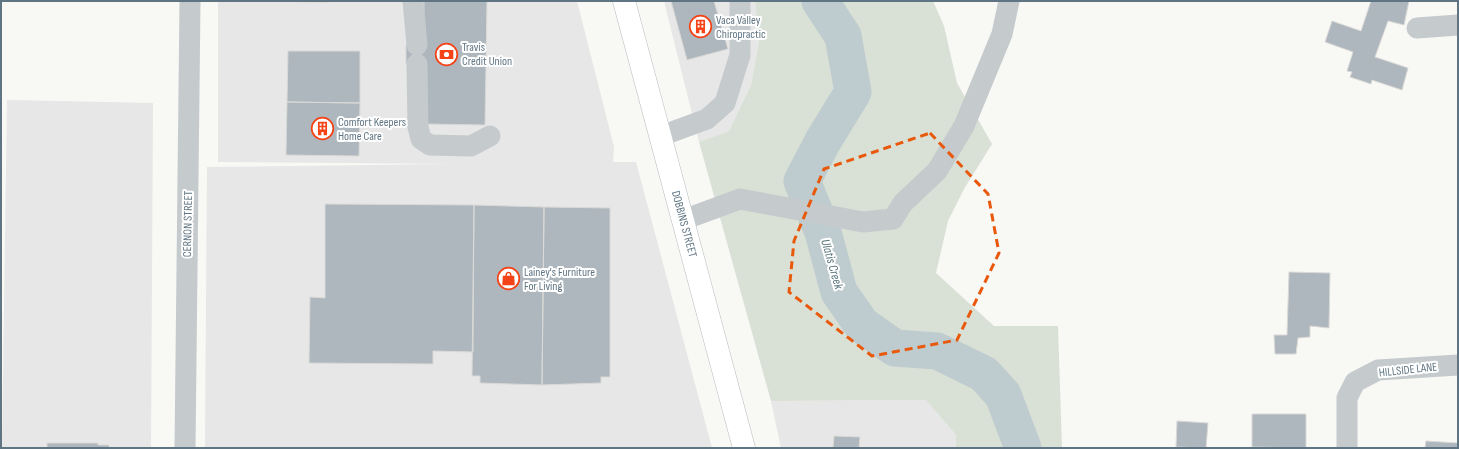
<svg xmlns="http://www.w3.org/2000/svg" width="1459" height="449" font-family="'Sofia Sans Condensed',sans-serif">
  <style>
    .built { fill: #e6e7e6 }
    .green { fill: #d9e0d5 }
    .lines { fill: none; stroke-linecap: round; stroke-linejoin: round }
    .river { stroke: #becbcf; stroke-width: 37 }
    .building { fill: #aeb7bd; stroke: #dad9d7 }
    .major-casing { stroke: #b8bdc0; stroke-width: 23 }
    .minor { stroke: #c5cacd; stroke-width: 21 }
    .major { stroke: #fff; stroke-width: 22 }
    .marked { fill: none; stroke: #e8590c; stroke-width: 3; stroke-dasharray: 8 5; stroke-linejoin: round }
    .labels { text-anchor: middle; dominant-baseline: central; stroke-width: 4; stroke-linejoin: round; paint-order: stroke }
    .poi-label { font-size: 12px; fill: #607583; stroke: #fff; text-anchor: start }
    .street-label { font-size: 12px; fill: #607583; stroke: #fff }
    .water-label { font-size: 13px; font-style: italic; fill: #5a767d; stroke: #fff }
  </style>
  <rect width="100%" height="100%" fill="#f8f8f5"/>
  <!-- built -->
  <path class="built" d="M218,1H577L614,147L613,162H636L712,448H205L207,167L455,164L218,162Z
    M664,1H755L759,42L751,85L729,131L699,142Z
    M7,100L153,103L151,448H2Z
    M926,400L956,435V448H781L771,401Z"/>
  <!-- green -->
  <path class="green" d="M755,1H933L944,26L957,83L992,144L964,189L948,221L936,273L994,326H1058L1062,448H956V435L926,400L771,401L699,142L729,131L751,85L759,42Z"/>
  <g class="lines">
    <!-- river -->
    <path class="river" d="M820,1L843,36L853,92L823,141L802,181L823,232L839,292L862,325L895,348L937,351L984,374L1003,395L1023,448"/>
  </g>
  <!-- building -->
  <path class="building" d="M254,1H329V2Z
    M424,1H487L485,125L425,124L417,64H406V45H423Z
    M671,1H714L728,49L687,60Z
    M1371,1H1409L1404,25L1388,21L1375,57L1408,68L1402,90L1372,80L1371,84L1350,77L1352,72L1347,71L1353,52L1325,42L1332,21L1361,31Z
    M288,51H360V103L287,102Z
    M287,102L360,103L359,156L286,155Z
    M325,204L474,205L473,352L433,351V364L309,363L310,297L325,298Z
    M474,205L544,207L542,385L480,383V376H472Z
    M544,207L610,208V377H601V383L542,385Z
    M1289,272L1330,273L1329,328L1310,326V337L1298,338L1296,354H1275L1274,335H1287Z
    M1252,414H1306V448L1252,447Z
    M1177,421L1208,423L1206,448L1176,447Z
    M834,436L860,437L859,448H833Z
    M1426,441L1458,443V448H1425Z
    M47,443H98V445H109V448H47Z"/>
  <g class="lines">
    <defs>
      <path id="major" d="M624,1L744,448"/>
    </defs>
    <!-- major casing -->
    <use href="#major" class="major-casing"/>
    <!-- minor -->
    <path class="minor" d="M413,1L417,45
      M1417,28L1458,25
      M417,64L418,127L421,139L430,145L471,146L490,136
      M661,136L707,119L725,103L740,55V1
      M683,220L740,199L863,222L893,219L903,203L937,171L964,126L1002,34L1009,1
      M185,448L190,1
      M1347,448V398L1355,382L1378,370L1458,365"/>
    <!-- major -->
    <use href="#major" class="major"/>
  </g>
  <!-- marked area -->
  <path class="marked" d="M930,133L988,194L999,253L957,340L872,356L789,292L794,241L824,169Z"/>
  <!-- icons -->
  <defs>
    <symbol id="building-ring" viewBox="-11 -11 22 22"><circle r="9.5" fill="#fff" stroke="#f54318" stroke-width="1.5"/><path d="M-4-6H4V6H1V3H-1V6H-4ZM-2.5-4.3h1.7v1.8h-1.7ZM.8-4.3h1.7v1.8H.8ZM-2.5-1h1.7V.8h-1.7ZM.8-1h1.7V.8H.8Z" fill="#f54318"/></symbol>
    <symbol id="bank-ring" viewBox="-11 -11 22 22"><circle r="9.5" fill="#fff" stroke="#f54318" stroke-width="1.5"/><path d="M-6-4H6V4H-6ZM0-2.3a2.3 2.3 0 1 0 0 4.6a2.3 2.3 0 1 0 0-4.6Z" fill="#f54318"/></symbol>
    <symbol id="shop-ring" viewBox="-11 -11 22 22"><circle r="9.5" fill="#fff" stroke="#f54318" stroke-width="1.5"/><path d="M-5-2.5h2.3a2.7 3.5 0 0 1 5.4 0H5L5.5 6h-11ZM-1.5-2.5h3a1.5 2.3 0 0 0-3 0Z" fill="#f54318"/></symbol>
  </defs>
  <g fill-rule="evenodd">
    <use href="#building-ring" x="688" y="14" width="25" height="25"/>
    <use href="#bank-ring" x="434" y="42" width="25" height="25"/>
    <use href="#building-ring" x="310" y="116" width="25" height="25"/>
    <use href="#shop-ring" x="496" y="266" width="25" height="25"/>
  </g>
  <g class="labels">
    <!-- poi labels -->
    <g class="poi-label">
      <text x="716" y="20">Vaca Valley<tspan x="716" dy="14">Chiropractic</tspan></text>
      <text x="462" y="47">Travis<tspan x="462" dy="14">Credit Union</tspan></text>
      <text x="338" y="122">Comfort Keepers<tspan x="338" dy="14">Home Care</tspan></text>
      <text x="524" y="272">Lainey's Furniture<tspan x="524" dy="14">For Living</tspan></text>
    </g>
    <!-- street labels -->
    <g class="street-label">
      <text transform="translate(188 224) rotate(-89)">CERNON STREET</text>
      <text transform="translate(684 224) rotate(75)">DOBBINS STREET</text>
      <text transform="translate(1408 370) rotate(-6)">HILLSIDE LANE</text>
    </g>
    <!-- water labels -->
    <g class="water-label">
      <text transform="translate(832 264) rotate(74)">Ulatis Creek</text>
    </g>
  </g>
  <!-- border -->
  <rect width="1459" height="449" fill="none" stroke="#607583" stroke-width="4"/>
</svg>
